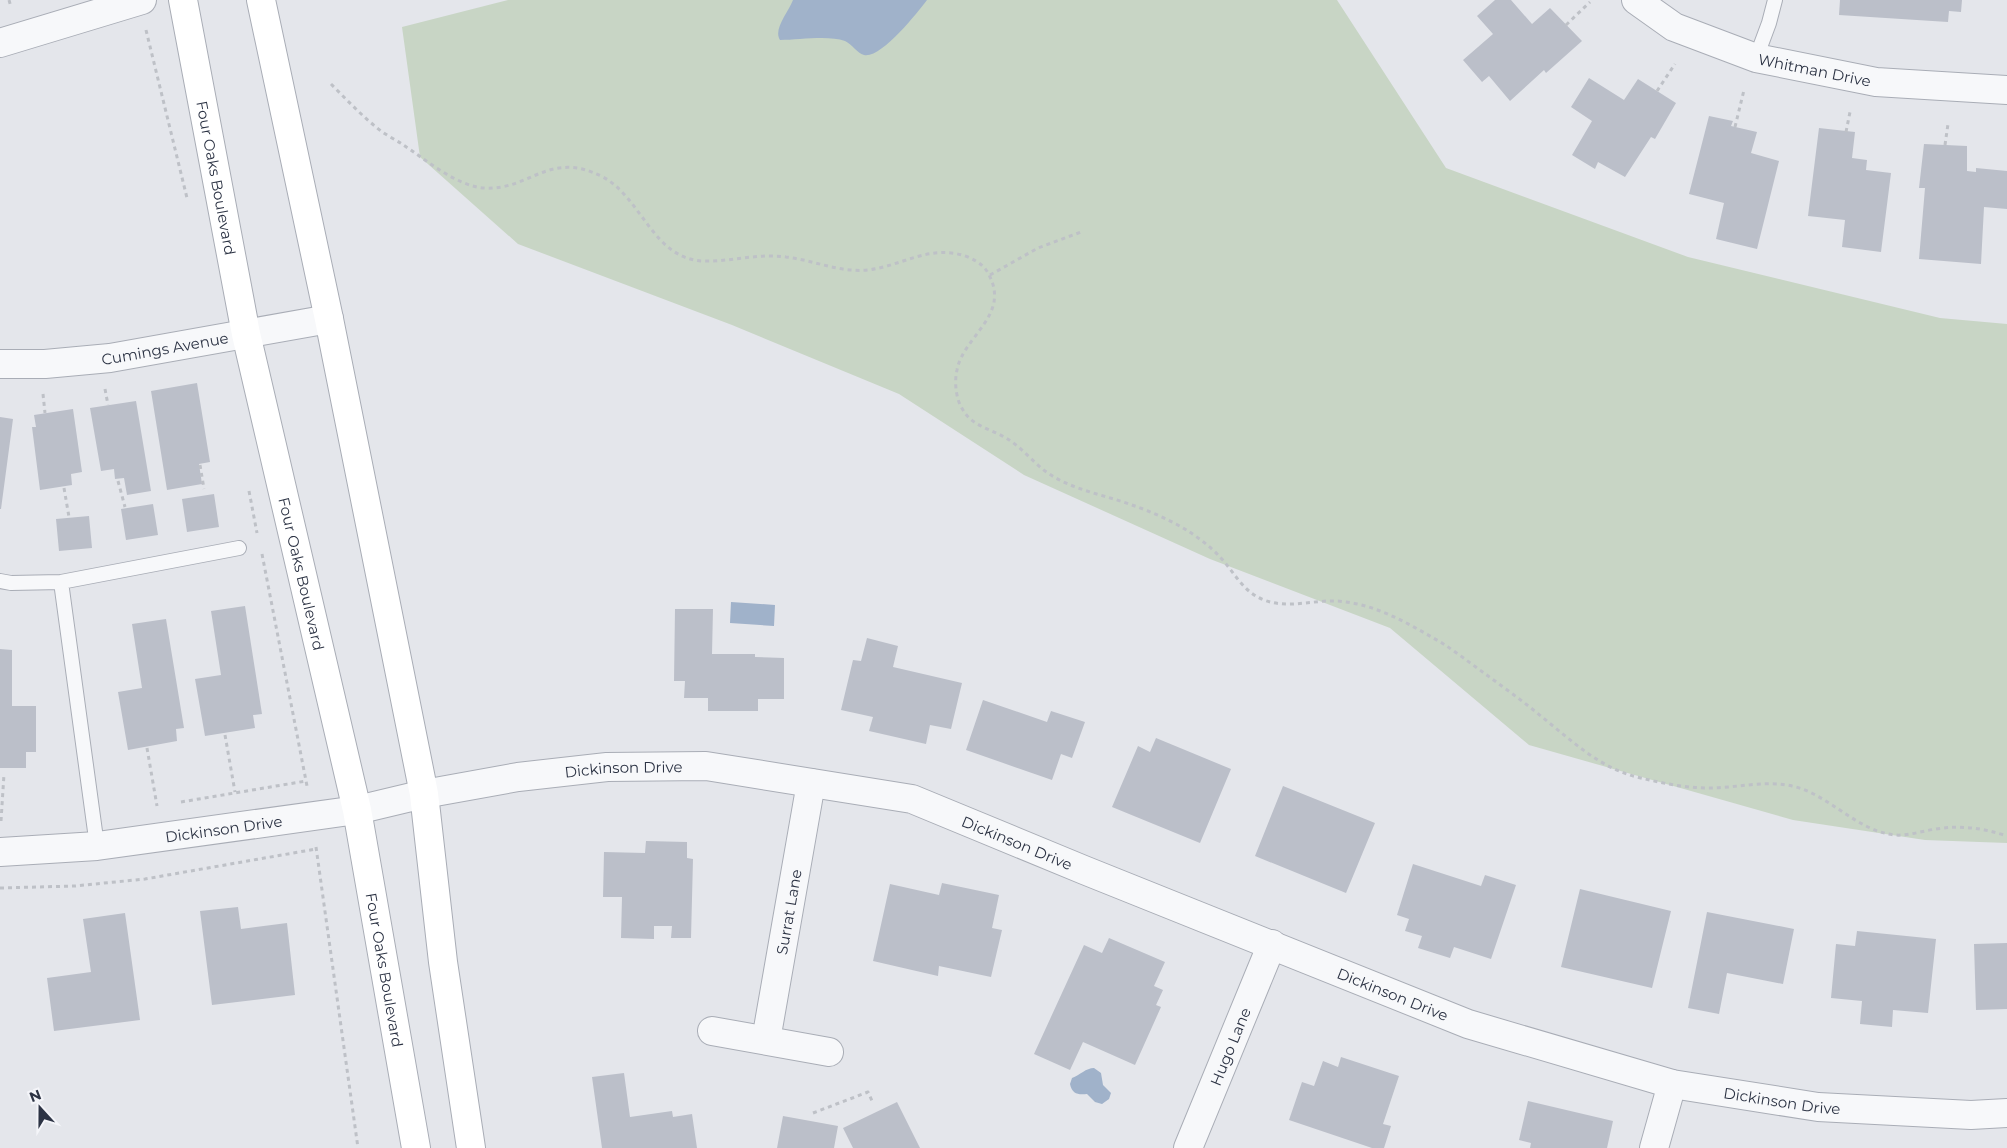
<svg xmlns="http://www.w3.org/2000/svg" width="2007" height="1148" font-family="Montserrat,sans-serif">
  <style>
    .green { fill: #c8d5c5 }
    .water { fill: #a0b2ca }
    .building { fill: #bbbfc9 }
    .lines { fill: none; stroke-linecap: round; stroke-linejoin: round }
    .lane-casing { stroke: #a9adb6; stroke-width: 16 }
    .street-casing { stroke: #a9adb6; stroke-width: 30 }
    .secondary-casing { stroke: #a9adb6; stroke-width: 30 }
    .path { stroke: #bec1c7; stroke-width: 3; stroke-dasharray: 4 4; stroke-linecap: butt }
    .lane { stroke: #f7f8fa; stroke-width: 14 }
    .street { stroke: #f7f8fa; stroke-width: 28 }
    .secondary { stroke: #fff; stroke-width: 28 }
    .labels { text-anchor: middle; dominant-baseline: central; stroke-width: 4.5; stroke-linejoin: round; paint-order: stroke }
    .street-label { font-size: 15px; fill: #2c3344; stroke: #f4f5f9 }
  </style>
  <rect width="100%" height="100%" fill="#e4e6eb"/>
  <!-- green -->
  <path class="green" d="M508,0H1337L1446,168L1688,257L1940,318L2007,324V843L1925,840L1793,820L1529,745L1390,628L1210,559L1024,475L899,394L732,325L518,244L420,157L402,27Z"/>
  <!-- water -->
  <path class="water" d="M793,0H927C917,13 881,59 864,55C857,53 852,44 845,41C828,35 799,40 780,40C773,29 788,13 793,0Z
    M731,602L775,605L774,626L730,623Z
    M1094,1068L1101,1073L1103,1085L1111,1093L1109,1099L1102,1104L1095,1102L1087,1094C1078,1095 1072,1094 1070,1084L1072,1078C1080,1075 1086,1068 1094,1068Z"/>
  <!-- building -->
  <path class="building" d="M1495,0H1511L1532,24L1550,8L1582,41L1546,73L1544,70L1510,101L1489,76L1482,82L1463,60L1493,34L1477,16Z
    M1840,0H1962L1961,12L1949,11L1948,22L1839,15Z
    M1589,78L1624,100L1638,79L1676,103L1655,139L1651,137L1625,177L1598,162L1595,169L1572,155L1592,121L1571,107Z
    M1709,116L1733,121L1731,126L1757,132L1751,153L1779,161L1757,249L1716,239L1724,203L1689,194Z
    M1819,128L1855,132L1852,158L1867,160L1866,170L1891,173L1881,252L1842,247L1845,220L1808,216Z
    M1924,144L1967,146V171L1976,172V168L2007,171V209L1984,207L1981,264L1919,259L1925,188H1919Z
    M197,383L210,462L199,464L202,484L167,490L151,391Z
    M136,401L151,491L127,495L124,478L115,479L114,469L101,471L90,408Z
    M73,409L82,472L71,474L72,485L40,490L32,427H36L34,415Z
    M0,417L13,419L1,509H0Z
    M214,494L219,527L187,532L182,499Z
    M153,504L158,535L126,540L121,509Z
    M89,516L92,548L59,551L56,519Z
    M245,606L262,714L253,715L255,728L205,736L195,679L221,675L211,611Z
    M675,609H713L712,654H755V657L784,658V699H758V711H708V698H684L685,681H674Z
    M166,619L184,728L176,729L177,741L128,750L118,692L142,688L132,624Z
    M867,638L898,646L893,667L962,683L951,729L930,725L926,744L869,731L873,717L841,710L853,660L861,661Z
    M0,649L12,650V706H36V752H26V768H0Z
    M983,700L1047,722L1051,711L1085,722L1072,758L1061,754L1052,780L966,750Z
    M1156,738L1231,769L1200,843L1112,807L1138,746L1150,752Z
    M1283,786L1375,823L1346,893L1255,856Z
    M646,841L687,842V858L693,859L691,938H671L672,926H654V939L621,938L622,897H603L604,852L645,853Z
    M1413,864L1481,886L1485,875L1516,885L1491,959L1454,947L1450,958L1418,948L1422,936L1405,931L1409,919L1397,915Z
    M942,883L999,895L992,928L1002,930L991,977L939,966L938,976L873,961L890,884L939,895Z
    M1580,889L1671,911L1652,988L1561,967Z
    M238,907L241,929L287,923L295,995L212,1005L200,911Z
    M1707,912L1794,929L1783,984L1727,973L1719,1014L1688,1008Z
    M125,913L140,1020L54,1031L47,978L91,972L83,919Z
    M1857,931L1936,939L1928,1013L1893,1010L1892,1027L1860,1024L1862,1001L1831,998L1836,944L1855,946Z
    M1109,938L1165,962L1154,986L1163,990L1156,1005L1161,1007L1135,1065L1083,1042L1070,1070L1034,1054L1084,945L1102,953Z
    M2007,943V1009L1976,1010L1974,944Z
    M1341,1057L1399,1076L1383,1124L1391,1126L1384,1148H1372L1289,1120L1302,1082L1314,1086L1323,1061L1338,1067Z
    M624,1073L630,1117L672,1111L673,1117L692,1114L697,1148H602L592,1077Z
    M1528,1101L1613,1121L1607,1148H1530L1531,1143L1519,1140Z
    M897,1102L920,1148H853L843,1128Z
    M783,1116L838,1126L834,1148H777Z"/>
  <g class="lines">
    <defs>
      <path id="lane" d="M1756,58L1769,23L1775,0
        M0,581L11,583L61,582L239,548
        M61,582L97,846"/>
      <g id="street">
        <path id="s1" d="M1636,0L1674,27L1756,58L1876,82L2007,90"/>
        <path d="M0,43L142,0"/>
        <path id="s2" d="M0,364H45L110,358L329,319"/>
        <path id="s3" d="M0,852L97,846L357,810L424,794L518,777L607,767L706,766L912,799L1084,870L1468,1024L1672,1084L1818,1107L1971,1115L2007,1113"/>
        <path d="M712,1031L829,1052"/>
        <path id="s4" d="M766,1040L811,783"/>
        <path id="s5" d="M1188,1148L1272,944"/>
        <path d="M1654,1148L1672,1084"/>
      </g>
      <g id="secondary">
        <path id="s6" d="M183,0L246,334L357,810L416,1148"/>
        <path d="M261,0L329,319L424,794L443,962L471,1148"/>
      </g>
    </defs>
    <!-- lane casing -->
    <use href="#lane" class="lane-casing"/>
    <!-- street casing -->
    <use href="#street" class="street-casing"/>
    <!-- secondary casing -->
    <use href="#secondary" class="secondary-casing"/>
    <!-- path -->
    <path class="path" d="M9,0L11,7
      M1566,25L1590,2
      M146,30L187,198
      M331,84C346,99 360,114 376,127C384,134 394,139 402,144C425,159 456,186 484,188C530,191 549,149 603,177C642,198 653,259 703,261C731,262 758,253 786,257C813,260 840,273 868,270C902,266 931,243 968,257C979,262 986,267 990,277C1009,316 963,337 957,370C954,382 956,400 963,410C972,426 991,429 1006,438C1020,446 1032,461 1045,471C1071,490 1102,494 1132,505C1150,511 1172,521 1188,531C1199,538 1212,548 1220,557C1235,573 1243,592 1264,600C1287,609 1313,600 1336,601C1375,603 1409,624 1442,643C1456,652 1470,663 1484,673C1503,687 1523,701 1542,717C1572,741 1600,768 1637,777C1661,783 1685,788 1709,788C1736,788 1765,780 1792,786C1829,794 1856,831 1895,835C1908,836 1922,831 1936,829C1961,825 1983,828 2007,836
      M1657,91L1675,64
      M1735,127L1744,90
      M1846,132L1850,112
      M1945,145L1948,124
      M990,275L1038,248L1081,232
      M105,389L108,405
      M43,394L45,413
      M200,465L204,489
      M118,481L125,507
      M64,488L69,517
      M249,491L257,533
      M262,554L307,786
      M225,735L235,792
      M147,748L157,806
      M181,802L306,781
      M1,821L4,774
      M316,847L358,1148
      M0,888L75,886L145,879L316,849
      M813,1113L868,1092L873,1103"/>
    <!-- lane -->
    <use href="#lane" class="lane"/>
    <!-- street -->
    <use href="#street" class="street"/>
    <!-- secondary -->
    <use href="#secondary" class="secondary"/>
  </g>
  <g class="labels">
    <!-- street labels -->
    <g class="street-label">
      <text stroke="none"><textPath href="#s1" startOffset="194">Whitman Drive</textPath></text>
      <text stroke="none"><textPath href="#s6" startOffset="181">Four Oaks Boulevard</textPath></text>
      <text stroke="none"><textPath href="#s2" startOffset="166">Cumings Avenue</textPath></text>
      <text stroke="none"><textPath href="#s6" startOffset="586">Four Oaks Boulevard</textPath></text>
      <text stroke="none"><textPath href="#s3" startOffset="630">Dickinson Drive</textPath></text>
      <text stroke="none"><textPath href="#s3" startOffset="225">Dickinson Drive</textPath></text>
      <text stroke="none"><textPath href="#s3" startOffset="1035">Dickinson Drive</textPath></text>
      <text stroke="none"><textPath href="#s4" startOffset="130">Surrat Lane</textPath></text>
      <text stroke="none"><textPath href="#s6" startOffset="991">Four Oaks Boulevard</textPath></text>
      <text stroke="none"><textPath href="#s3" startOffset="1440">Dickinson Drive</textPath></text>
      <text stroke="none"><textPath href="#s5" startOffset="110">Hugo Lane</textPath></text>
      <text stroke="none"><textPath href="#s3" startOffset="1845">Dickinson Drive</textPath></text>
    </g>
  </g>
  <!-- north arrow -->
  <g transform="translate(40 1108) rotate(339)" stroke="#f4f5f9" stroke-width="4" paint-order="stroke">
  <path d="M0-4L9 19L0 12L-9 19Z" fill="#2c3344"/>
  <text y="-8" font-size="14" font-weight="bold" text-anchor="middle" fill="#2c3344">N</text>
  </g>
</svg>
